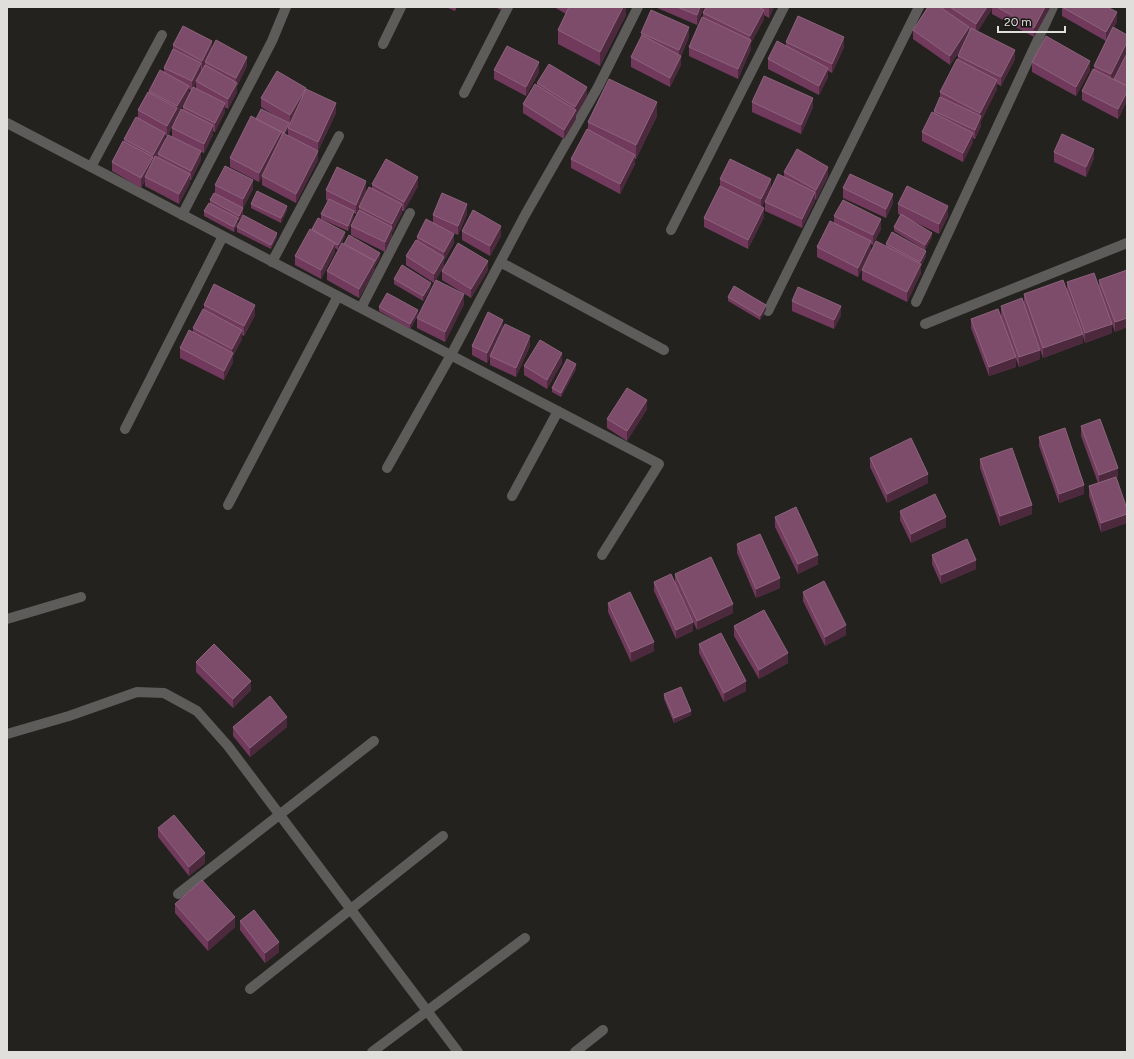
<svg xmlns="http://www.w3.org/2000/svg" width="1134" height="1059" font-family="Figtree,sans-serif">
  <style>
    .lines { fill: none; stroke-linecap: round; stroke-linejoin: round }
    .minor { stroke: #5e5c5b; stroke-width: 10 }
    .wall { fill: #713a5d; fill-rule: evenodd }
    .shaded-wall { fill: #4d293e }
    .building { fill: #7d4c6a; stroke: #8d637c }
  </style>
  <rect width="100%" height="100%" fill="#23221e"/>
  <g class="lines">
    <!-- minor -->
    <path class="minor" d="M383,44L401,7
      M464,93L508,7
      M7,123L659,464L602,555
      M91,167L162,35
      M182,215L272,41L286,7
      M671,230L784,7
      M272,262L339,136
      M500,262L664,350
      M916,302L1053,7
      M361,308L410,213
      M768,311L919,7
      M925,324L1127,243
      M125,429L223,236
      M387,468L451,355L525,215L598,87L638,7
      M512,496L558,411
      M228,505L338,296
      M7,619L81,597
      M7,734L69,716L137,692L164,693L197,711L228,746L458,1052
      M178,894L374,741
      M250,989L443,836
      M372,1052L525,938
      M575,1052L603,1030"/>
  </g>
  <!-- wall -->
  <path class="wall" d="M446,7H457L455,11Z
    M495,7H503L501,10Z
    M554,7H626V15L600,66L558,44V30L566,14Z
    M655,7H704L697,25Z
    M706,7H774L769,18L764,15V19L751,43V49L738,79L689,56V47L703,18V13Z
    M928,7H1050L1034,37L992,14V9L977,32L1015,59L1001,86L997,84V89L981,121V126L975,139L973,138V142L963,162L922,141V132L934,114V111L940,99V92L958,60V56L961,49L950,65L913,39V30Z
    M1062,7L1117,22L1113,28L1127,51L1113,79H1114L1127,55V101L1118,119L1082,100V91L1094,69V66L1106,41L1062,16Z
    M641,33L689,37L681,56V65L670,87L631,67V57L641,37Z
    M786,42L844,47L832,73L828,71V77L819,95L768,69V59L786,46Z
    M173,45L212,47L247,66L237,86V92L228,109L225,107V112L215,132L213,131V135L204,153L201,152V160L191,180H190V183L179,204L145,186V181L141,188L112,171V162L124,141V139L138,119V110L149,92V91L164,71V68L173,49ZM196,82V88L194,87ZM189,89L191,90L183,107V110L177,117V115ZM176,119L172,128V137L168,135ZM165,135L167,136L165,140Z
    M1032,62L1090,70L1076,96L1032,72Z
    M494,70L539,72L526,96L494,79Z
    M537,83L587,97L576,115V119L564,139L523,113V104L537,85Z
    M306,91L336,113L318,151V160L296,203L262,185V177L259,182L230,167V158L256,119L282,120L261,107V98ZM288,130V136L285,134Z
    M752,102L813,107L801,134L752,112Z
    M657,116L636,159H635V164L620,194L571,168V159L588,130V122Z
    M1054,152L1094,158L1086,177L1054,162Z
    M784,172L828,176L816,200L815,199V201L802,228L765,211V202L784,177Z
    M720,179L771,188L762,207L764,217L748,249L704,227V218L720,186Z
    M372,184L418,186L404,211H402V213L392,233V236L385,252L351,235V226L359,210V207L372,188Z
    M215,185L253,189L243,208V213L239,220H238V223L234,232L204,216V211L210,203V200L215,194Z
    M843,188L893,203L886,218L843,198Z
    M326,190L366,191L356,214L354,213V216L348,231L321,219V214L328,201L326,200Z
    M251,204L287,210L281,223L251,208Z
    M898,204L948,216L939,234L911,220L932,237L925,250L894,231V227L901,215L898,214Z
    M467,214L458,235L448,231L454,243L444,261V266L434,283L406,265V256L417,240V237L433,222V215Z
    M834,216L881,229L873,245L871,244V250L858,277L817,257V247L834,223Z
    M237,227L277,237L271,249L237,232Z
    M312,229L345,236L338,250L335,248V252L321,279L295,265V256Z
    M462,231L501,236L490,256L462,240Z
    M886,244L926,256L921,266V273L907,302L862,280V270L886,246Z
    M380,257L375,266V270L359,298L327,280V271Z
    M488,270L471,298L442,280V271Z
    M1127,270V327L1115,332L1112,324V333L1085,343L1083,336V343L1043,358L1026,309L1040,359L1019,367L1016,359V367L989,376L971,328V319L1001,315V306L1024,303V294L1067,291V282L1099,288V280Z
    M394,279L431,287L423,301L394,284Z
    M728,297L766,310L760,320L728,301Z
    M792,301L841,315L834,329L792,311Z
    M464,304L445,342L417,328V318Z
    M204,305L255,315L244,336L242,335V339L233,356V362L224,380L180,358V348L193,332V328L204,310Z
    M379,307L418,315L410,329L379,311Z
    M503,329L530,346L516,377L490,365V356L487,363L472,355V346Z
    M562,363L547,389L524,375V366Z
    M576,369L561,397L552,392V388Z
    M647,409L627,441L607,428V419Z
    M1081,426L1118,477L1116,478L1127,509V523L1101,532L1089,496V486L1098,483L1081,436Z
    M1039,437L1084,494L1059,503L1039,446Z
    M870,458L928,483L887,503L870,467Z
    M980,459L1032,514L1000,526L980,468Z
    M900,511L946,527L911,543L900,520Z
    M775,517L818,564L798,574L775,527Z
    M737,544L780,588L756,598L737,553Z
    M932,555L976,569L941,584L932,564Z
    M675,574L733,613L697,630L675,583Z
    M654,582L693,631L676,639L654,591Z
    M803,592L846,635L825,646L803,601Z
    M608,603L654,651L631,662L608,612Z
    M734,626L788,663L759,679L734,636Z
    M699,644L746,691L724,702L699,653Z
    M196,662L251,690L233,708L196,672Z
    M664,694L691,715L674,723L664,699Z
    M233,727H287L250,757L233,736Z
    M158,828L205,863L189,876L158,837Z
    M175,904L235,927L208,951L175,913Z
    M240,921L279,952L265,963L240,930Z"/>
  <!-- shaded-wall -->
  <path class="shaded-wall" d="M623,7H626V15L600,66V52Z
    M700,7H704L697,25V15Z
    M770,7H774L769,18V9Z
    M987,7H992V9L976,33V24Z
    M1045,7H1050V8L1034,37V28Z
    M764,10V19L751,43V49L738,79V69L750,42V36Z
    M1117,12V22L1106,41V32Z
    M689,27V37L679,59V50Z
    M969,27V36L950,65V56Z
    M844,37V47L832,73V64Z
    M212,41V51L205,62V64L202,70V61Z
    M1127,42V51L1111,84V74Z
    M1015,50V59L1001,86V77Z
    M681,56V65L670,87V78Z
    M247,57V66L237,86V92L228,109V99L236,85V78Z
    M1090,61V70L1076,96V87Z
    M539,62V72L526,96V87Z
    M201,63V73L192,91V81Z
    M828,68V77L819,95V86Z
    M997,80V89L981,121V126L975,139V130L980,118V113Z
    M189,86V95L177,115V117L167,136V126L177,108V106Z
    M587,87V97L576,115V119L564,139V130L575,112V107Z
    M306,88V98L290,125V115Z
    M1127,92V101L1118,119V109Z
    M813,98V107L801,134V125Z
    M657,102V116L636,159V145Z
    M225,103V112L215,132V123Z
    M336,103V113L318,151V160L296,203V194L318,151V142Z
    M289,123V128H288V130L284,137V133Z
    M213,125V135L204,153V144Z
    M281,132V141L259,182V173Z
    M165,133V143L158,154V156L145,177V181L141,188V178L153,157V155Z
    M973,133V142L963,162V153Z
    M1094,149V158L1086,177V167Z
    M201,151V160L191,180V171Z
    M635,155V164L620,194V184Z
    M828,167V176L816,200V190Z
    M190,174V183L179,204V194Z
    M418,177V186L404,211V202Z
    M771,179V188L761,209V199Z
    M253,180V189L243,209V199Z
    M366,181V191L356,214V205Z
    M815,192V201L802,228V219Z
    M893,194V203L886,218V209Z
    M402,204V213L392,233V224Z
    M467,204V214L458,235V226Z
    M287,206V210L281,223V218Z
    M948,206V216L939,234V224Z
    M243,208V213L239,220V216Z
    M764,208V217L748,249V240Z
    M354,211V216L348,231V226Z
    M238,218V223L234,232V227Z
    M881,219V229L873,245V235Z
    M501,226V236L490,256V246Z
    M392,227V236L385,252V242Z
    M345,232V236L338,250V245Z
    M277,233V237L271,249V245Z
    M932,233V237L925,250V245Z
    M454,234V243L444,261V252Z
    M871,241V250L858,277V268Z
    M335,243V252L321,279V270Z
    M926,251V256L921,266V273L907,302V292L920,265V262Z
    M380,253V257L375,266V270L359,298V289Z
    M444,257V266L434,283V274Z
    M488,261V270L471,298V289Z
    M431,283V287L423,301V296Z
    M464,294V304L445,342V332Z
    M255,305V315L244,336V326Z
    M766,305V310L760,320V316Z
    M841,306V315L834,329V320Z
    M418,310V315L410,329V324Z
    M1127,318V327L1115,332V322Z
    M503,320V329L487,363V353Z
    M1112,324V333L1085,343V333Z
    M242,330V339L233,356V362L224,380V371L232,355V349Z
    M1083,334V343L1043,358V348Z
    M530,336V346L516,377V368Z
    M1040,350V359L1019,367V357Z
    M562,353V363L547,389V380Z
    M1016,357V367L989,376V367Z
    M576,364V369L561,397V393Z
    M647,400V409L627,441V431Z
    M1118,468V477L1099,484V475Z
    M928,474V483L887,503V494Z
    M1084,485V494L1059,503V494Z
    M1032,505V514L1000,526V516Z
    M1127,514V523L1101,532V523Z
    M946,517V527L911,543V534Z
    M818,555V564L798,574V564Z
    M976,560V569L941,584V575Z
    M780,578V588L756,598V589Z
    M733,604V613L697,630V621Z
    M693,622V631L676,639V630Z
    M846,625V635L825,646V637Z
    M654,642V651L631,662V652Z
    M788,653V663L759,679V670Z
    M251,681V690L233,708V699Z
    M746,681V691L724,702V693Z
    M691,711V715L674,723V718Z
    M287,717V727L250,757V748Z
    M205,853V863L189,876V867Z
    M235,917V927L208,951V941Z
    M279,942V952L265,963V953Z"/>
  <!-- building -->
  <path class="building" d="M569,7H623L600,52L558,30Z
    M677,7H700L697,15Z
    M706,7H758L764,10L750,36L703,13Z
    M928,7H940L969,27L950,56L913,30Z
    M950,7H987L976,24Z
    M997,7H1045L1034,28Z
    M1062,7H1107L1117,12L1106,32Z
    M651,10L689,27L679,50L641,33Z
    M798,16L844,37L832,64L786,42Z
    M702,17L751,40L738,69L689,47Z
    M183,26L212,41L202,61L173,45Z
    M1113,27L1127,35V42L1111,74L1094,66Z
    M971,28L1015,50L1001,77L958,56Z
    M642,35L681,56L670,78L631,57Z
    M1046,36L1090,61L1076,87L1032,62Z
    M216,40L247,57L236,78L205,62Z
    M777,41L828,68L819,86L768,59Z
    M507,46L539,62L526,87L494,70Z
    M173,49L201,63L192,81L164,68Z
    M1126,55H1127V86L1114,79Z
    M957,59L997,80L980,113L940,92Z
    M549,64L587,87L575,107L537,83Z
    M205,65L237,83L228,99L196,81Z
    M1093,69L1127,86V92L1118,109L1082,91Z
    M160,70L189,86L177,106L149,91Z
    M277,71L306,88L290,115L261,98Z
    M764,76L813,98L801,125L752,102Z
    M609,79L657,102L636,145L588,122Z
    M535,84L576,110L564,130L523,104Z
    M193,87L225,103L215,123L183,107Z
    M306,89L336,103L318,142L288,128Z
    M148,92L177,108L167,126L138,110Z
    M940,97L981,116L975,130L934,111Z
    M181,109L213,125L204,144L172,128Z
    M261,109L289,123L284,133L256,119Z
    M932,112L973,133L963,153L922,132Z
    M251,116L281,132L259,173L230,158Z
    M136,117L165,133L153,155L124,139Z
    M587,129L635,155L620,184L571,159Z
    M283,133L318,151L296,194L262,176Z
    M1062,134L1094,149L1086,167L1054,152Z
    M168,135L201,151L191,171L158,154Z
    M123,141L153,157L141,178L112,162Z
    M797,149L828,167L816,190L784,172Z
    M155,156L190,174L179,194L145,177Z
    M386,159L418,177L404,202L372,184Z
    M730,159L771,179L761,199L720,179Z
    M225,166L253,180L243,199L215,185Z
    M337,167L366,181L356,205L326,190Z
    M778,174L815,192L802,219L765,202Z
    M850,174L893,194L886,209L843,188Z
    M720,186L764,208L748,240L704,218Z
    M907,186L948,206L939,224L898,204Z
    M369,187L402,204L392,224L359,207Z
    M257,191L287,206L281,218L251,204Z
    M214,193L243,208L239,216L210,200Z
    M442,193L467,204L458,226L433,215Z
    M329,199L354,211L348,226L321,214Z
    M843,200L881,219L873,235L834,216Z
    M209,203L238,218L234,227L204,211Z
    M359,210L392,227L385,242L351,226Z
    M473,210L501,226L490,246L462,231Z
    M901,214L932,233L925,245L894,227Z
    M243,215L277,233L271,245L237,227Z
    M318,218L345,232L338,245L335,243L312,229Z
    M426,219L454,234L444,252L417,237Z
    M830,221L871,241L858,268L817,247Z
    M310,229L335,243L321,270L295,256Z
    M892,232L926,251L920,262L886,244Z
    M349,235L380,253L375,261L344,244Z
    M416,240L444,257L434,274L406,256Z
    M876,241L921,264L907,292L862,270Z
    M342,243L375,261L359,289L327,271Z
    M458,243L488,261L471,289L442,271Z
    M402,265L431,283L423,296L394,279Z
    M1127,270V318L1115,322L1099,280Z
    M1094,273L1112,324L1085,333L1067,282Z
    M436,280L464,294L445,332L417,318Z
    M1063,280L1083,334L1043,348L1024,294Z
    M214,284L255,305L244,326L204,305Z
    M734,286L766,305L760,316L728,297Z
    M798,287L841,306L834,320L792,301Z
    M387,293L418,310L410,324L379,307Z
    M1022,298L1040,350L1019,357L1001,306Z
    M203,309L242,330L232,349L193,328Z
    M998,309L1016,357L989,367L971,319Z
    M488,312L503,320L487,353L472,346Z
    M505,324L530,336L516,368L490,356Z
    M189,330L233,353L224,371L180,348Z
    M540,340L562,353L547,380L524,366Z
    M567,359L576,364L561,393L552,388Z
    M627,388L647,400L627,431L607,419Z
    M1100,419L1118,468L1099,475L1081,426Z
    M1065,428L1084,485L1059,494L1039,437Z
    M911,438L928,474L887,494L870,458Z
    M1012,448L1032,505L1000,516L980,459Z
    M1116,477L1127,509V514L1101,523L1089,486Z
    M935,494L946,517L911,534L900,511Z
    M796,507L818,555L798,564L775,517Z
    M760,534L780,578L756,589L737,544Z
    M967,539L976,560L941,575L932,555Z
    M711,557L733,604L697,621L675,574Z
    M671,574L693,622L676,630L654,582Z
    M824,581L846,625L825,637L803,592Z
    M630,592L654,642L631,652L608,603Z
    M764,610L788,653L759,670L734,626Z
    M721,633L746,681L724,693L699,644Z
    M214,644L251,681L233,699L196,662Z
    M681,687L691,711L674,718L664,694Z
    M270,696L287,717L250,748L233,727Z
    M174,815L205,853L189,867L158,828Z
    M202,880L235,917L208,941L175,904Z
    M254,910L279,942L265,953L240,921Z"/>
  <!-- border -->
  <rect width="1134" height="1059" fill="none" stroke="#e0dfdc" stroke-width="16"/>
  <!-- scale -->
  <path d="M998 26v6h67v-6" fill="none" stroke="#e0dfdc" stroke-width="2"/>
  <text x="1004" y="26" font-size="12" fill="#e0dfdc" stroke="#1a1915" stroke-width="3" paint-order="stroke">20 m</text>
</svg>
